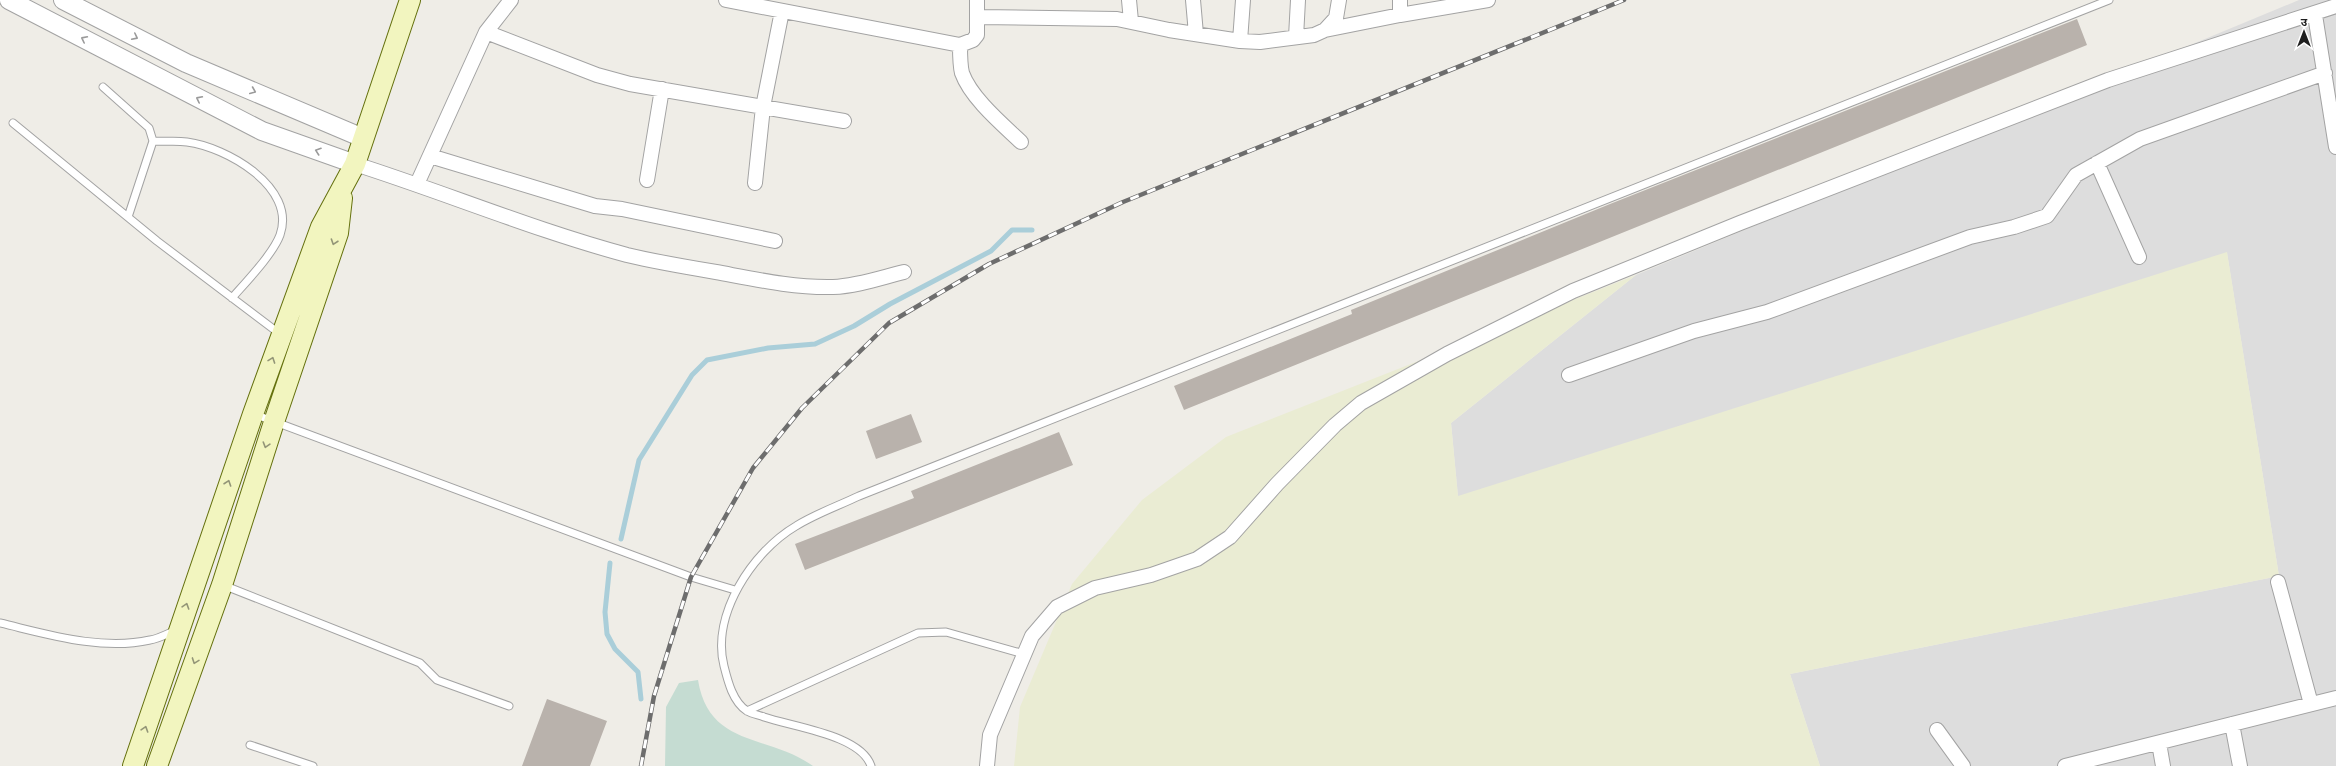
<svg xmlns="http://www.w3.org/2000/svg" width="2336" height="766" font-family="'PT Sans','Noto Sans Devanagari',sans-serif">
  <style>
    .residential { fill: #ddd }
    .farmland { fill: #eaecd3 }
    .wetland { fill: #c5dcd2 }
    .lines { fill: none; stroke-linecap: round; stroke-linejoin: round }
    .stream { stroke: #aaced9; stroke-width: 5 }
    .building { fill: #b9b2ac }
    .service-casing { stroke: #a3a3a3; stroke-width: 9 }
    .minor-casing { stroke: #a3a3a3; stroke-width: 16 }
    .tertiary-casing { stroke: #a3a3a3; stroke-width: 20 }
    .secondary-casing { stroke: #64700d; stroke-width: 22 }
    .service { stroke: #fff; stroke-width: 7 }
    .minor { stroke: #fff; stroke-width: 14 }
    .tertiary { stroke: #fff; stroke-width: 18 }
    .secondary { stroke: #f2f5bf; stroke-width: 20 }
    .rail-casing { stroke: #6d6d6d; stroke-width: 4.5 }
    .rail { stroke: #fff; stroke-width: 3; stroke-dasharray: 9; stroke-linecap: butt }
    .oneway { stroke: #9a9a9a }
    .oneway2 { stroke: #939577 }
  </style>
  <rect width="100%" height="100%" fill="#efede7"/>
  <!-- residential -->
  <path class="residential" d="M2299,0H2336V766H1820L1790,674L2279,576L2227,253L1458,497L1451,423L1636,275Z"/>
  <!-- farmland -->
  <path class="farmland" d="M2227,252L2279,576L1790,674L1820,766H1014L1020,707L1072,584L1142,500L1226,437L1636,275L1451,423L1458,496Z"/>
  <!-- wetland -->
  <path class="wetland" d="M698,680C709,748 769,734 813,766H665L666,707L679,683Z"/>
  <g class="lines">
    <!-- stream -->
    <path class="stream" d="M621,539L639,460L692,375L707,360L768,348L815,344L854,326L890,304L991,251L1012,230H1032
      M610,563L605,612L607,634L615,649L638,672L641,699"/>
  </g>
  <!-- building -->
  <path class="building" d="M2077,19L2087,45L1184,410L1174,386L1352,314L1351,310L1610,204Z
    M911,414L922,442L876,459L866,431Z
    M1059,432L1073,465L805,570L795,544L914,498L911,491Z
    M547,699L607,721L590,766H522Z"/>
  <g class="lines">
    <defs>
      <path id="service" d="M103,87L149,128L153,141L128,217
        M13,123L157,241L280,334
        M153,141C164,141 176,141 187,142C226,147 297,187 280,235C273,254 246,282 232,298
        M254,414L691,577L735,590
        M223,585L420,663L437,680L509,706
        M0,623C47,634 101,651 150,640C158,639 167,634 176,630
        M747,711L918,633L946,632L1024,654
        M250,745L313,766
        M871,766C861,735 793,727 764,717C759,715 752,714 747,711C733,702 728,682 724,666C711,615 752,552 796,526C815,514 838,506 859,496L2109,0"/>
      <path id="minor" d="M726,0L960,45L973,40L977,35V0
        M1129,0L1131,21
        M1193,0L1196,34
        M1400,0V15
        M2315,15L2336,147
        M978,17L1117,19L1169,30L1240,41L1260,42L1314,35L1325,30L1336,18L1339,0
        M1325,30L1400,15L1488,0
        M486,32L597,75L630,84L844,121
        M1296,37L1298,0
        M1240,41L1243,0
        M960,45C960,54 960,65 962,73C971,98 1002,124 1021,142
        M430,156L595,206L622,209L775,241
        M2097,163L2139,257
        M355,164C446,193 534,230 627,255C656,262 686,267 716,272C754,279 794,288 833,287C857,286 880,278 904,272
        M647,180L662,89
        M755,183L763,107L782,11
        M417,184L486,32L511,0
        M1569,375L1694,331L1767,312L1970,237L2014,227L2047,216L2076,175L2140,139L2325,73
        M2278,582L2311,704
        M2232,724L2240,766
        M1937,730L1963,766
        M2159,743L2163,766
        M987,766L990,735L1032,636L1057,607L1095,588L1151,575L1197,559L1230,537L1277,484L1335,425L1361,403L1447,354L1573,291L1740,223L2108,80L2336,6
        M2065,766L2336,698"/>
      <path id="tertiary" d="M9,0L262,131L355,164
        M63,0L186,63L363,138"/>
      <path id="secondary" d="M133,766L253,414L321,227L355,164L410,0
        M157,766L222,585L274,422L338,233L342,198"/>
    </defs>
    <!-- service casing -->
    <use href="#service" class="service-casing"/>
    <!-- minor casing -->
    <use href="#minor" class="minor-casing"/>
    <!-- tertiary casing -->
    <use href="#tertiary" class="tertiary-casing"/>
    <!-- secondary casing -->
    <use href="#secondary" class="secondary-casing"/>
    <!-- service -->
    <use href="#service" class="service"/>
    <!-- minor -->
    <use href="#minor" class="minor"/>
    <!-- tertiary -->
    <use href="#tertiary" class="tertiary"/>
    <!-- secondary -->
    <use href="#secondary" class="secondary"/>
    <defs>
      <path id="rail" d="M641,766L654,696L691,577L753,468L802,408L889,323L989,264L1123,202L1624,0"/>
    </defs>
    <!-- rail casing -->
    <use href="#rail" class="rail-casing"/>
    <!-- rail -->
    <use href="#rail" class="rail"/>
  </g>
  <!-- one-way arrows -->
  <defs><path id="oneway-chevron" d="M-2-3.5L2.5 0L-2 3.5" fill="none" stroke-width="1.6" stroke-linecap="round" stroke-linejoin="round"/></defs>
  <g class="oneway">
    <use href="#oneway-chevron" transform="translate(135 37) rotate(27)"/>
    <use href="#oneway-chevron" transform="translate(84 39) rotate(-153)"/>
    <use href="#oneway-chevron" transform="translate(253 91) rotate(23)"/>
    <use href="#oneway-chevron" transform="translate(199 99) rotate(-153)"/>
    <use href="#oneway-chevron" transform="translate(318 151) rotate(-161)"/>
  </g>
  <g class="oneway2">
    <use href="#oneway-chevron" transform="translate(334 242) rotate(109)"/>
    <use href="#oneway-chevron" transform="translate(272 360) rotate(-70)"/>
    <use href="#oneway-chevron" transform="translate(266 445) rotate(107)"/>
    <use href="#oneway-chevron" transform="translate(228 483) rotate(-71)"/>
    <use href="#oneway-chevron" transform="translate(186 606) rotate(-72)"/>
    <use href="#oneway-chevron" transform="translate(195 661) rotate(110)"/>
    <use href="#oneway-chevron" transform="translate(145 729) rotate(-72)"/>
  </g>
  <!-- north arrow -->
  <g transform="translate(2304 32)" stroke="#ffffff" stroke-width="3" paint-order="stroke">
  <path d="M0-3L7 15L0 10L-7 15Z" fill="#1f1f1f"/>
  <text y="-6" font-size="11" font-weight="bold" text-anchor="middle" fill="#1f1f1f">उ</text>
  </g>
</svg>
